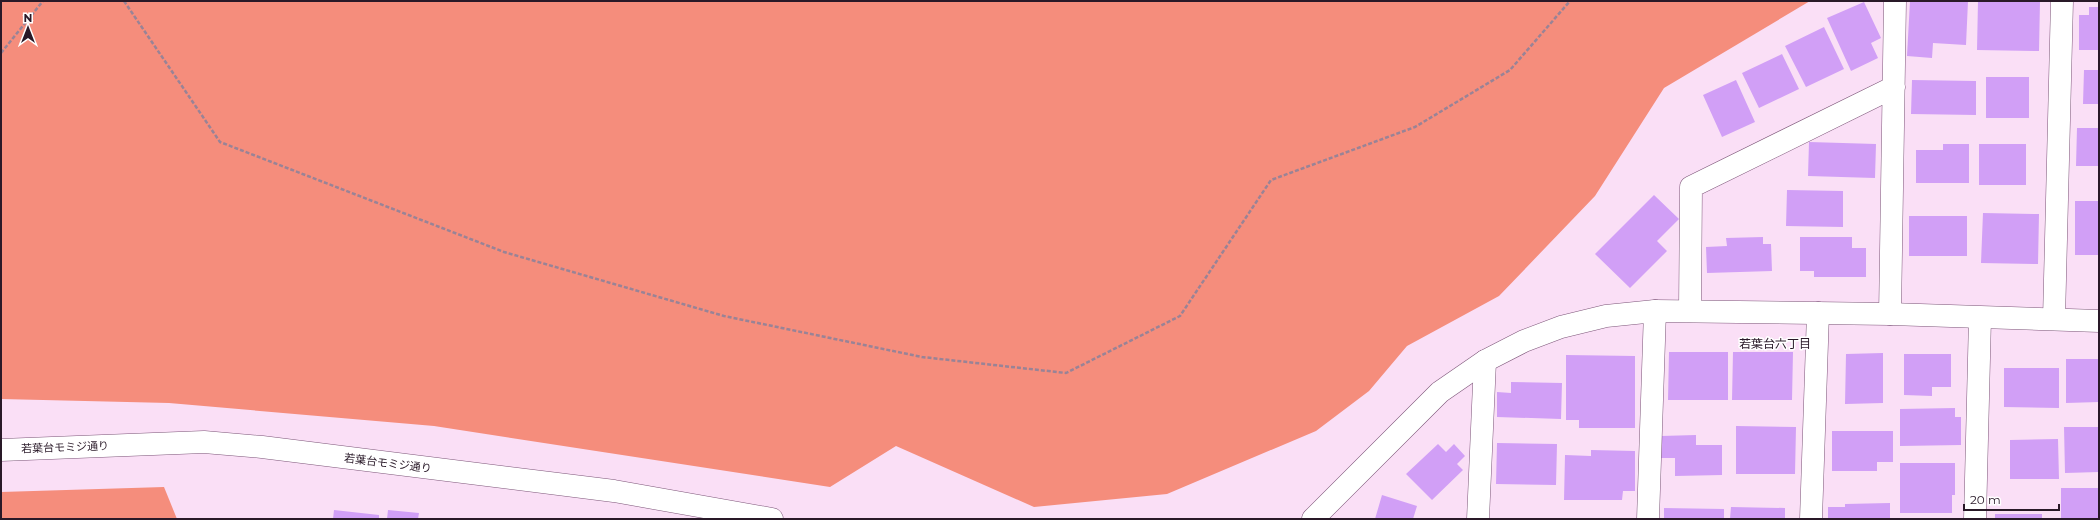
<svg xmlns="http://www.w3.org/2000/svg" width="2100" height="520" font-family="Montserrat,'Noto Sans JP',sans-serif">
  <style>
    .forest { fill: #f58d7c }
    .building { fill: #d19ff6 }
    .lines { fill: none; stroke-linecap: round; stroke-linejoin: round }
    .minor-casing { stroke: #7d5679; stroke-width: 23 }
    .tertiary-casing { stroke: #7d5679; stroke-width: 23 }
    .path { stroke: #998396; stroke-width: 2.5; stroke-dasharray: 4 2; stroke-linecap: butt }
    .minor { stroke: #fff; stroke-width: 22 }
    .tertiary { stroke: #fff; stroke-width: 22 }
    .labels { text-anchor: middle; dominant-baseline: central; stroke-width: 3; stroke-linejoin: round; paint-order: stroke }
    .street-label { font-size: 11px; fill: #291928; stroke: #fff }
    .neighbourhood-label { font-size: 12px; fill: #291928; stroke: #fff }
  </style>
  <rect width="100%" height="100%" fill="#fadff6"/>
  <!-- forest -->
  <path class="forest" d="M1,1H1810L1664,88L1595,196L1499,296L1407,346L1369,391L1316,431L1167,494L1034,507L896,446L830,487L434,426L169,403L1,399Z
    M164,487L177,519H1V492Z"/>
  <!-- building -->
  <path class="building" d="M1910,1H1968L1966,45L1933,43L1932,58L1907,56Z
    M1978,1H2040L2039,51L1977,50Z
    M1864,2L1881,38L1871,43L1878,58L1851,71L1827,18Z
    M2089,7H2099V50H2079V15H2089Z
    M1824,27L1844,69L1806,87L1785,46Z
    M1782,54L1799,89L1759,108L1742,73Z
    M2084,70H2099V104H2083Z
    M1986,77H2029V118H1986Z
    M1736,80L1755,122L1722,137L1703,95Z
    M1912,80L1976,81V115L1911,114Z
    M2077,128H2099V166H2076Z
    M1809,142L1876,144L1875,178L1808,176Z
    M1943,144H1969V183H1916V150H1943Z
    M1979,144H2026V185H1979Z
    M1787,190L1843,191V227L1786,226Z
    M1654,195L1679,219L1657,241L1667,251L1630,288L1595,254Z
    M2075,201H2099V255H2075Z
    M1983,213L2039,214L2038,264L1981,263Z
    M1909,216H1967V256H1909Z
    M1763,237V244H1771L1772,271L1707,273L1706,247L1727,246L1726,238Z
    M1800,237H1852V248H1866V277H1814V271H1800Z
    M1669,352H1728V400H1668Z
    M1733,352H1793L1792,400H1732Z
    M1883,353V403L1845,404L1846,354Z
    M1904,354H1951V387H1932V396L1904,395Z
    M1566,355L1635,356V428H1579V420H1566Z
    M2066,359H2099V402L2066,403Z
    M2004,368H2059V408L2004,407Z
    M1511,382L1562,383L1561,419L1497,417V392L1511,393Z
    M1955,408V417H1961V445L1900,446V409Z
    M1736,426L1796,427L1795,474H1736Z
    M2064,427H2099V472L2065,473Z
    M1832,431H1893V462H1877V471H1832Z
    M1696,435V445H1722V475L1675,476V458H1661V436Z
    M2058,439L2059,479H2010V440Z
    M1497,443L1557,444L1556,485L1496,484Z
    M1438,444L1446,452L1454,444L1465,456L1457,464L1463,470L1432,500L1406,474Z
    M1591,450L1635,451V491H1623L1622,500H1564L1565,455L1591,456Z
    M1900,463H1955V495H1952V513H1900Z
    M2061,488H2099V519H2061Z
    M1382,495L1417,506L1413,519H1375Z
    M1890,503V519H1828V507H1845V504Z
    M1731,507L1785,508V519H1730Z
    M1664,508L1724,509V519H1664Z
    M334,510L379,515V519H333Z
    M388,510L419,513L418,519H387Z
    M1995,514H2042V519H1995Z"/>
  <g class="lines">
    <defs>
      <path id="minor" d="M1690,311L1691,187L1894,87
        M1890,314L1895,1
        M2054,319L2062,1
        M1478,519L1485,361
        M1648,519L1655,311
        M1811,519L1818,313
        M1975,519L1980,318"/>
      <path id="tertiary" d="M1,450L204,442L262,447L614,491L772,519
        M1313,519L1440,392L1485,361L1524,341L1561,327L1606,316L1655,311L1890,314L2099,321"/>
    </defs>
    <!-- minor casing -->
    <use href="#minor" class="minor-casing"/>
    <!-- tertiary casing -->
    <use href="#tertiary" class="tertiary-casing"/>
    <!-- path -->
    <path class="path" d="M124,1L220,142L504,252L724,316L922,357L1066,373L1180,316L1271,180L1415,127L1510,70L1570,1
      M1,53L43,1"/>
    <!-- minor -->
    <use href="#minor" class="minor"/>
    <!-- tertiary -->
    <use href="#tertiary" class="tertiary"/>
  </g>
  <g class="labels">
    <!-- street labels -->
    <g class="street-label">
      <text transform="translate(65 447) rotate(-2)">若葉台モミジ通り</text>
      <text transform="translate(388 463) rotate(7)">若葉台モミジ通り</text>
    </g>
    <!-- neighbourhood labels -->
    <g class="neighbourhood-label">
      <text x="1775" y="343">若葉台六丁目</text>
    </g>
  </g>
  <!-- border -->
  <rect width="2100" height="520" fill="none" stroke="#291928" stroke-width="4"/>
  <!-- north arrow -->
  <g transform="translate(28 28)" stroke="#ffffff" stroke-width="3" paint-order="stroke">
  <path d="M0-3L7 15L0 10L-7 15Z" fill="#291928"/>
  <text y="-6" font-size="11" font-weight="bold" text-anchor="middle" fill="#291928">N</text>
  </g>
  <!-- scale -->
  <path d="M1964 504v6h95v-6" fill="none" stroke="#291928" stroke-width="2"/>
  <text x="1970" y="504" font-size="12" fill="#291928" stroke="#ffffff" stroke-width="3" paint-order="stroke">20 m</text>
</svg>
